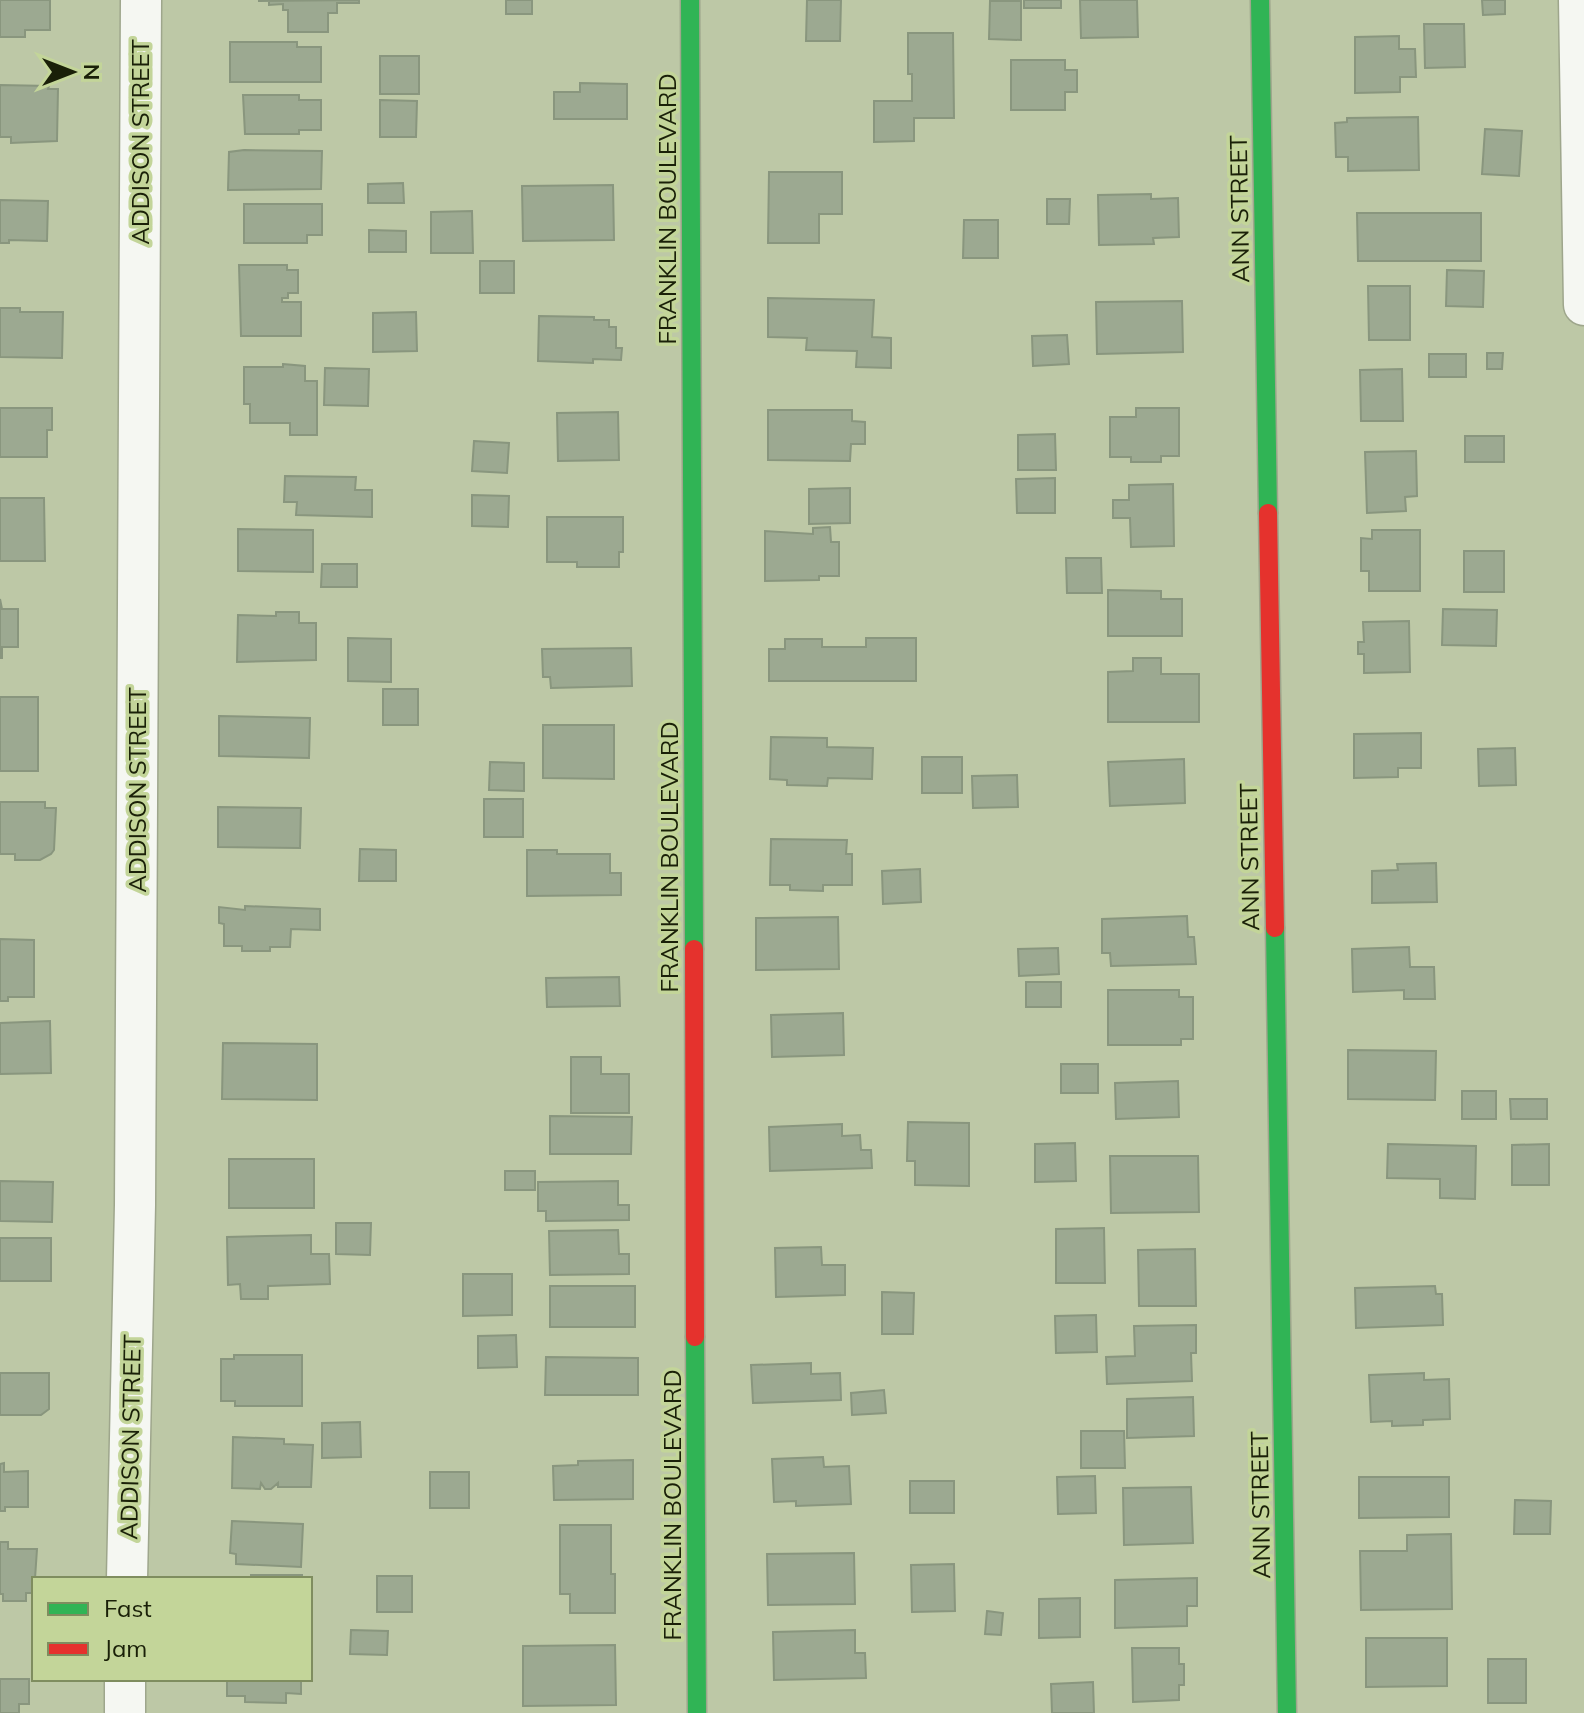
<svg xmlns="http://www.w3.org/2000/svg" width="1584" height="1713" font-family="Mulish,sans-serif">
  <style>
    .building { fill: #9ca991; stroke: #89967e; stroke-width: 2 }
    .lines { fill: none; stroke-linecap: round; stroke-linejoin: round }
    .street-casing { stroke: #9ea68c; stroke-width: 43 }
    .fast-casing { stroke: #9ea68c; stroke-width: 21 }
    .jam-casing { stroke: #9ea68c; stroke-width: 21 }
    .street { stroke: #f5f7f2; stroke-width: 40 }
    .fast { stroke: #30b455; stroke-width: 18 }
    .jam { stroke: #e5322d; stroke-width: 18 }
    .labels { text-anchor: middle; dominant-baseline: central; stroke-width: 7; stroke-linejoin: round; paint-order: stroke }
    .street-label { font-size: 24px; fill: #1a2008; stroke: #c3d599 }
  </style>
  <rect width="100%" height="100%" fill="#bdc8a6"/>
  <!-- building -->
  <path class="building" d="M0,0H50V30H25V37H0Z
    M359,0V3H337V13H328V32H288V10H283V4L269,5V1H258Z
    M506,0H532V14H506Z
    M807,0H841L840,41H806Z
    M1024,0H1061V8H1024Z
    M1080,0H1137L1138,37L1081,38Z
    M1482,0H1505V14L1483,15Z
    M990,1H1021V40L989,39Z
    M1424,24H1464L1465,67L1425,68Z
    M908,33H953L954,118H914V141L874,142V101H912V74H908Z
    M1399,36V49H1415L1416,77H1400V92L1355,93V37Z
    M230,42H297V47H321V82H230Z
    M380,56H419V94H380Z
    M1011,60H1065V70H1077V92H1065V110H1011Z
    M580,83L627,84V119H554V92H580Z
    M0,85L49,86L48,89H58L57,141L11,143V137H0Z
    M243,95H299V100H321V130H299V134H245Z
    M380,100L417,101L416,137H380Z
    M1418,117L1419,170L1348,171V157H1336L1335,123L1347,122V118Z
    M1485,129L1522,131L1519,176L1482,174Z
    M244,150L322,151L321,189L228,190L229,152Z
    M769,172H842V214H819V243H768Z
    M403,183L404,203H368V184Z
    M613,185L614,240L523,241L522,186Z
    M1151,194V199L1178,198L1179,237L1153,238L1154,244L1099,245L1098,195Z
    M1047,199H1070L1069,224H1047Z
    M0,200L48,201L47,241L9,240V243H0Z
    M244,204H322V235H307V243H244Z
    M472,211L473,253H431V212Z
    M1357,213H1481V261H1358Z
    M964,220H998V258H963Z
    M369,230L406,231V252H369Z
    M480,261H514V293H480Z
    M239,265H287V270H298V293H288V298H282V302H301V336H241Z
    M1447,270L1484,271L1483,307L1446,306Z
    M1368,286H1410V340H1369Z
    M768,298L874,300L872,337L891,338V368L856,367L857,351L806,350L807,338L768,337Z
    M1182,301L1183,352L1097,354L1096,302Z
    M0,308H20V312H63L62,358L0,357Z
    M416,312L417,351L373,352V313Z
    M539,316L594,317V320H609V327H616V348H622L621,360L593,359V363L538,361Z
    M1067,335L1069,364L1033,366L1032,336Z
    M1487,353H1503L1502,369H1487Z
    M1429,354H1466V377H1429Z
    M283,364L305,366V381H317V435H290V423H250V404H244V367H283Z
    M325,368L369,369L368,406L324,405Z
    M1402,369L1403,421H1361L1360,370Z
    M0,408H52V430H47V457H0Z
    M1136,408H1179V456H1161V462H1131V457H1110V417H1136Z
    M768,410H852V421L865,422V444H851L850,461L768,460Z
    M618,412L619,460L558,461L557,413Z
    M1055,434L1056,470H1018V435Z
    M1465,436H1504V462H1465Z
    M474,441L509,443L507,473L472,471Z
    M1416,451L1417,496L1405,497L1406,511L1367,513L1365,452Z
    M285,476L356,477L355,490H372V517L296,515L297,502H284Z
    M1055,478V513H1017L1016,479Z
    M1173,484L1174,546L1131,547L1130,518H1113V500H1129V485Z
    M850,488V523L809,524V489Z
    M472,495L509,496L508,527L472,526Z
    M0,498H44L45,561H0Z
    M547,517H623V552H619V567H577V562H547Z
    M830,527L831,542H839V576H819V580L765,581V531L813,534V528Z
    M238,529L313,530V572L238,571Z
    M1372,530H1420V591H1369V571H1361V538L1372,539Z
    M1464,551H1504V592H1464Z
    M1066,558H1101L1102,593H1067Z
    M322,564H357V587H321Z
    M1108,590L1161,591V599H1182V636H1108Z
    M0,599L2,609H18V647H2V658H0Z
    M1443,609L1497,610L1496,646L1442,645Z
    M276,612H299V623H316V660L237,662L238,615L276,616Z
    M1409,621L1410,672L1364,673V654H1358V642H1364L1363,622Z
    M348,638L391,639V682L348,681Z
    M866,638H916V681H769V649H785V639H822V647H866Z
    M631,648L632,686L551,688L550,677H543L542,649Z
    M1133,658H1161V674H1199V722H1108V672L1133,671Z
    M383,689H418V725H383Z
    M0,697H38V771H0Z
    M219,716L310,718L309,758L219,756Z
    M543,725H614V779L543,778Z
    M1421,733V768H1398V777L1354,778V734Z
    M771,737L827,738V747L873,748L872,779L828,778L827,786L787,785V780L770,779Z
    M1515,748L1516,785L1479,786L1478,749Z
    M922,757H962V793H922Z
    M1184,759L1185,803L1110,806L1108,762Z
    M490,762L524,763V791L489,790Z
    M1017,775L1018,807L973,808L972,776Z
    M484,799H523V837H484Z
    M0,802H45V808H56L54,850L51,854L40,860H15V854H0Z
    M218,807L301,808L300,848L218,847Z
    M771,839L847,840L846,854H852V885H823V891L790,890V885H770Z
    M360,849L396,850V881H359Z
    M527,850H557V854H610V873H621V895L527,896Z
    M1436,863L1437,902L1372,903V871L1398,870L1397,864Z
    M920,869L921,902L883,904L882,871Z
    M245,906L320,909V930L291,929L290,947H270V951H242V946H224V924L219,923V907L245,910Z
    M1187,916L1188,937H1194L1196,964L1111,966L1110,953H1102V919Z
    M838,917L839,969L756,970V918Z
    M0,939L34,940V997H8V1001H0Z
    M1409,947L1410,967H1434L1435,999H1404V990L1353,992L1352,949Z
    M1058,948L1059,974L1019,976L1018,949Z
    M619,977L620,1006L547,1007L546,978Z
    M1026,982H1061V1007H1026Z
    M1108,990H1179V997H1193V1039H1181V1045H1108Z
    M843,1013L844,1055L772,1057L771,1015Z
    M50,1021L51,1073L0,1074V1023Z
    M223,1043L317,1044V1100L222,1099Z
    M1348,1050L1436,1051L1435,1100L1348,1099Z
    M571,1057H601V1074H629V1113H571Z
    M1061,1064H1098V1093H1061Z
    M1178,1081L1179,1117L1116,1119L1115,1083Z
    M1462,1091H1496V1119H1462Z
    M1510,1099H1547V1119H1511Z
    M550,1116L632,1117L631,1154H550Z
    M908,1122L969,1123V1186L915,1185V1161H907Z
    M842,1124V1136L860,1135L861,1150H871L872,1168L770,1171L769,1127Z
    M1075,1143L1076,1181L1035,1182V1144Z
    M1388,1144L1476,1146L1475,1199L1440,1198V1179L1387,1178Z
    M1549,1144V1185H1512V1145Z
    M1110,1156H1198L1199,1212L1111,1213Z
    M229,1159H314V1208H229Z
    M505,1171H535V1190H505Z
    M0,1181L53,1182L52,1222L0,1221Z
    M618,1181V1205H629V1220L546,1221V1211H538V1182Z
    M336,1223H371L370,1255L336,1254Z
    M1104,1228L1105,1283H1056V1229Z
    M618,1230L619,1254H629V1274L550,1275L549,1231Z
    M311,1235V1254H329L330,1284L268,1286V1299H241L240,1284L228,1285L227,1237Z
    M0,1238H51V1281H0Z
    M821,1247L822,1265H845V1295L776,1297L775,1248Z
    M1195,1249L1196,1306H1139L1138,1250Z
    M463,1274H512V1315L463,1316Z
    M550,1286H635V1327H550Z
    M1435,1286L1436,1294H1442L1443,1325L1356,1328L1355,1288Z
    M882,1292L914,1293L913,1334H882Z
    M1096,1315L1097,1352L1056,1353L1055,1316Z
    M1196,1325V1353H1191L1192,1381L1107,1384L1106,1357L1135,1356L1134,1326Z
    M516,1335L517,1367L478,1368V1336Z
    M234,1355H302V1406H235V1401H221V1359H234Z
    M546,1357L638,1358V1395H545Z
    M811,1363V1374L840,1373L841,1400L753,1403L751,1365Z
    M0,1373H49V1409L41,1415H0Z
    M1424,1373V1380L1449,1379L1450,1419L1423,1420V1425L1392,1426V1421L1371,1422L1369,1375Z
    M884,1390L886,1413L852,1415L851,1393Z
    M1193,1397L1194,1436L1127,1438V1399Z
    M360,1422L361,1457L322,1458V1423Z
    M1081,1431H1124L1125,1468H1081Z
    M233,1437L284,1439V1444L313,1445L311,1487H278V1483L271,1489H265L261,1483L260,1489L232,1488Z
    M823,1457L824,1467L849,1466L851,1504L796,1506V1501L774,1502L772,1459Z
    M633,1460V1499L554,1500L553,1466L578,1465V1461Z
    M4,1463V1472L28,1471V1507H5V1511H0V1464Z
    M430,1472H469V1508H430Z
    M1095,1476L1096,1513L1058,1514L1057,1477Z
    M1359,1477H1449V1517L1359,1518Z
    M910,1481H954V1513H910Z
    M1191,1487L1193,1543L1124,1545L1123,1488Z
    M1515,1500L1551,1501L1550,1534H1514Z
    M232,1521L303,1524L301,1567L236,1564V1554L230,1553Z
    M560,1525H611V1574H615V1613H570V1594H560Z
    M1451,1534L1452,1609L1361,1610L1360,1551H1407V1535Z
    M0,1542H8V1549H37L34,1593H26V1601H3V1594H0Z
    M854,1553L855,1604L768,1605L767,1554Z
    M954,1564L955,1611L912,1612L911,1565Z
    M251,1575H302V1579H251Z
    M377,1576H412V1612H377Z
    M1197,1578V1606H1187V1626L1115,1628V1580Z
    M1080,1598V1637L1039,1638V1599Z
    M987,1611L1003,1613L1001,1635L985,1634Z
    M351,1630L388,1631L387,1655L350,1654Z
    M855,1630V1653H865L866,1678L774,1680L773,1632Z
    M1366,1638H1447V1686L1366,1687Z
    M615,1645L616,1705L523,1706V1646Z
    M1132,1648H1179V1664H1184V1685H1179V1700L1133,1702Z
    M1488,1659H1526V1703H1488Z
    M0,1679H29V1704H19V1713H0Z
    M227,1679H301V1694L286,1693V1703L245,1702V1696H227Z
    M1093,1682L1094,1713H1052L1051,1684Z"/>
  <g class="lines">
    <defs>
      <path id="street" d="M1579,0L1584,305
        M127,1579L135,1205L141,0
        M125,1713V1679"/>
      <path id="fast" d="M690,0L694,949
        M1260,0L1268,513
        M1275,928L1287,1713
        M695,1337L697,1713"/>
      <path id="jam" d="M1268,513L1275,928
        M694,949L695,1337"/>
    </defs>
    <!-- street casing -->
    <use href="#street" class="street-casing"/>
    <!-- fast casing -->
    <use href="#fast" class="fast-casing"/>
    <!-- jam casing -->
    <use href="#jam" class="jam-casing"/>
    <!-- street -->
    <use href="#street" class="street"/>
    <!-- fast -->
    <use href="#fast" class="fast"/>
    <!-- jam -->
    <use href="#jam" class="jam"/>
  </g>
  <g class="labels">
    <!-- street labels -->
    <g class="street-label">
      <text transform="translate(140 142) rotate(-90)">ADDISON STREET</text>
      <text transform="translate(667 209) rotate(-90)">FRANKLIN BOULEVARD</text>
      <text transform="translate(1239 209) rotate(-91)">ANN STREET</text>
      <text transform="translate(137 790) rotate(-90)">ADDISON STREET</text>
      <text transform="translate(669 857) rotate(-90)">FRANKLIN BOULEVARD</text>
      <text transform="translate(1249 857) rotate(-91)">ANN STREET</text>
      <text transform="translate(130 1437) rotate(-89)">ADDISON STREET</text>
      <text transform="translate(672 1505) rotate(-90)">FRANKLIN BOULEVARD</text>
      <text transform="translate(1260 1505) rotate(-91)">ANN STREET</text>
    </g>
  </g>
  <!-- legend -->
  <rect x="32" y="1577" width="280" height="104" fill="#c3d599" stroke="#7f8d5f" stroke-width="2"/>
  <rect x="48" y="1603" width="40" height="12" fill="#30b455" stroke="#7f8d5f" stroke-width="2"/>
  <text x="104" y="1617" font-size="24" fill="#1a2008">Fast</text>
  <rect x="48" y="1643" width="40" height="12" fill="#e5322d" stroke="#7f8d5f" stroke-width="2"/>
  <text x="104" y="1657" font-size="24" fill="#1a2008">Jam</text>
  <!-- north arrow -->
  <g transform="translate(72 72) rotate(90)" stroke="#c3d599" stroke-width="6" paint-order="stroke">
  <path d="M0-6L14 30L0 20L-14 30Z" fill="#1a2008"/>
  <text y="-12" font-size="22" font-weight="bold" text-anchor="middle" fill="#1a2008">N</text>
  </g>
</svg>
